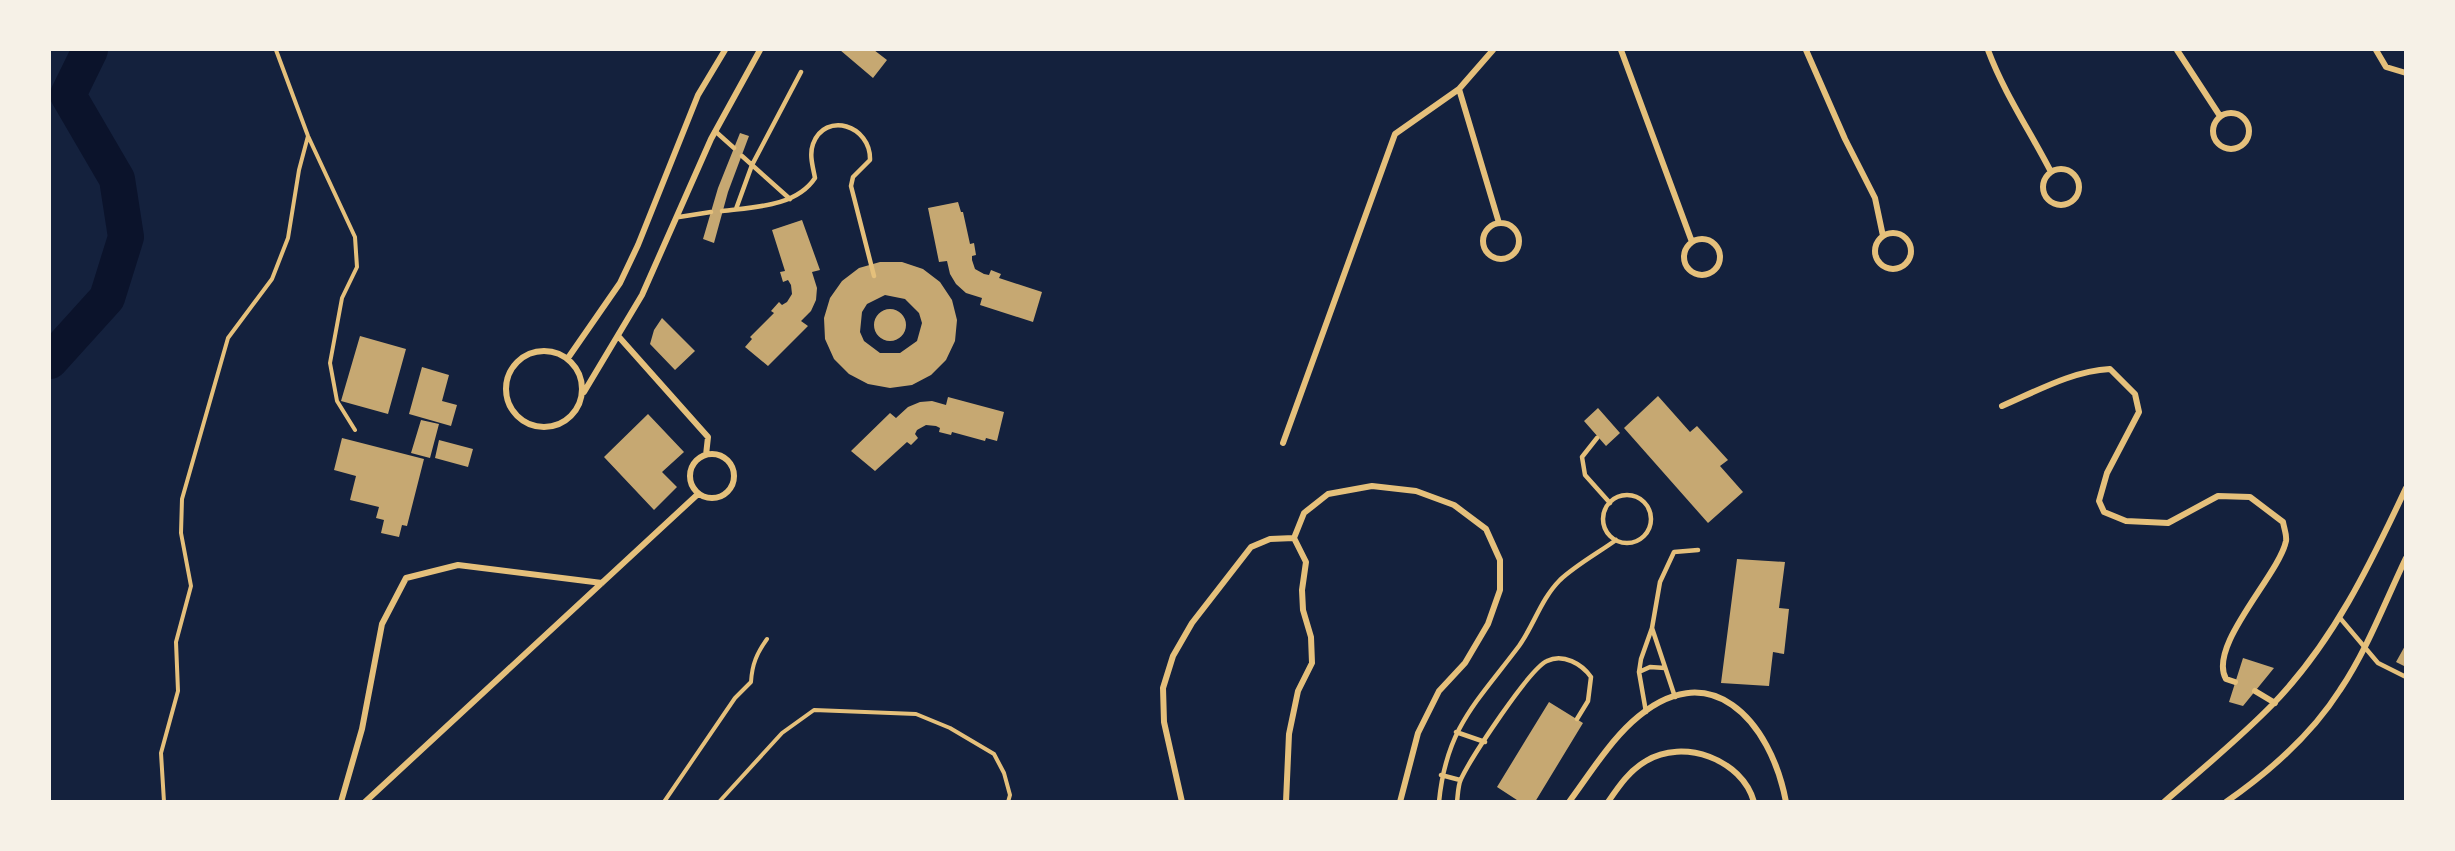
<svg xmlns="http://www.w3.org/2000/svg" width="2455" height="851" font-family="Cabin,sans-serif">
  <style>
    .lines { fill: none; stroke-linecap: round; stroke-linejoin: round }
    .river { stroke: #0b132b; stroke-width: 36 }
    .building { fill: #c6a872; fill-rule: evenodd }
    .path { stroke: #e5c07b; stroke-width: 4 }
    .service { stroke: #e5c07b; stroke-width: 4.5 }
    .minor { stroke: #e5c07b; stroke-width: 6 }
  </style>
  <rect width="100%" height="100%" fill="#14213d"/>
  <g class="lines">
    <!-- river -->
    <path class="river" d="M50,361L107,298L126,237L117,179L68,95L90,50"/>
  </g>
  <!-- building -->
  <path class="building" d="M840,50H874L887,60L873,78Z
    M740,133L749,136L728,192L714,243L703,239L718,188Z
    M958,202L961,212H963L970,244L974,243L976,255L972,256V260L975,269L984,274L989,275L991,270L1001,274L999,278L1042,292L1033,322L980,305L982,298L966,293L956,284L950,274L947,261L939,262L928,208Z
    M802,220L820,270L812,272L817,288L816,300L811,311L801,321L808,326L768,366L745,347L752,339L750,337L774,313L771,311L779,302L782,305L787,302L792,294L791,285L788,280L783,282L780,272L785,271L772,230Z
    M880,262H902L923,269L940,282L952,300L957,320L955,341L946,360L931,375L912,385L890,388L868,384L849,374L834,359L825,339L824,318L830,298L842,281L859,268ZM885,295L905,299L919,313L922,323L917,341L900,353H880L864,341L860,332L862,312L867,304Z
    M874 325a16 16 0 1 1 32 0a16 16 0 1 1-32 0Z
    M662,318L695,351L675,370L650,344L654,330Z
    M360,336L406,349L388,414L341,401Z
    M422,367L449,375L442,401L457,405L451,426L409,414Z
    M1658,396L1690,432L1697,426L1728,460L1720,466L1743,492L1708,523L1624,428Z
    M948,397L1004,412L997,441L986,438L985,441L952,432L951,435L939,432L940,428L936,426L926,425L917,430L915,434L918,438L911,445L907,442L875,471L851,451L890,413L896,418L908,407L920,402L932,401L946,405Z
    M1598,408L1620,433L1606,446L1584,421Z
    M648,414L684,452L662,472L677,487L654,510L604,457Z
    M421,420L439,424L430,458L411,453Z
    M342,438L424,459L407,526L402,525L399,537L381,533L384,520L376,518L379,507L350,500L356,476L334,470Z
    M439,440L473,449L468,467L435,458Z
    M1737,559L1785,562L1779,608L1789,609L1784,654L1773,652L1769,686L1721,683Z
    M2406,644V667L2396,662Z
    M2243,658L2274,668L2243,706L2229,702Z
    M1549,702L1583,723L1535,802H1520L1497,787Z"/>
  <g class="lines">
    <!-- path -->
    <path class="path" d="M276,50L308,136L355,237L357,267L342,298L330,363L337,401L355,430
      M164,802L161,753L178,691L176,642L191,586L181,533L182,499L228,338L272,279L288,238L299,170L308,136
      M664,802L735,698L751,682C752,664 757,653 767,639
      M719,802L782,733L814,710L916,714L950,728L994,754L1004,773L1010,795L1008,802"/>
    <!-- service -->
    <path class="service" d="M715,131L734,148
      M742,156L790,199
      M736,209L752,165L801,72
      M722,211C753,207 796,207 815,178C813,167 809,155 813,144C825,111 871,125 870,160L853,177L851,186L874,276
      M679,217L711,212
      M1597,438L1582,457L1585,475L1610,503
      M1603 519a24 24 0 1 1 48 0a24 24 0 1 1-48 0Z
      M2340,618L2378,663L2406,677
      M1652,628L1675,697
      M1639,672L1650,667L1665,668
      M1646,712L1639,672L1641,659L1652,628L1660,582L1674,552L1698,550
      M1456,732L1485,742
      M1441,775L1460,780
      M1439,802C1446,728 1477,702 1519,646C1534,625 1541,599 1560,580C1576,565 1598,553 1616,540
      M1457,802C1458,794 1458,785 1461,779C1471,758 1529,669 1547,661C1563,653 1582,664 1591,677L1588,701L1577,719"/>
    <!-- minor -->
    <path class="minor" d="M1621,50L1692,242
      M1806,50L1845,139L1875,198L1883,236
      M1988,50C2004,93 2030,131 2051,172
      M2177,50L2220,116
      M2376,50L2386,67L2406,73
      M1459,89L1499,223
      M2213 131a18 18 0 1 1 36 0a18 18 0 1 1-36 0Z
      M2043 187a18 18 0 1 1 36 0a18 18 0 1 1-36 0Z
      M1483 241a18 18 0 1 1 36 0a18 18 0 1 1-36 0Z
      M1875 251a18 18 0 1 1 36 0a18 18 0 1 1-36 0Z
      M1684 257a18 18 0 1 1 36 0a18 18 0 1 1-36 0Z
      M619,337L708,437L706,455
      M506 389a38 38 0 1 1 76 0a38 38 0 1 1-76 0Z
      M568,358L620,283L638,245L698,95L725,50
      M584,392L642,295L711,139L760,50
      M2002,406C2037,391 2072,371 2110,369L2135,394L2139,412L2107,473L2099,501L2104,512L2126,521L2168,523L2218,496L2250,497L2283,522C2284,528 2287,535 2286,541C2279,575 2207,646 2226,679L2235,682
      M1283,443L1395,134L1459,89L1493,50
      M690 476a22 22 0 1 1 44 0a22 22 0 1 1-44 0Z
      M2255,691L2275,703
      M341,802L362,729L382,624L406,578L458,565L602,583
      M365,802L698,494
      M1182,802L1164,722L1163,688L1173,656L1192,623L1251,547L1270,539L1294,538
      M1286,802L1289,734L1298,691L1312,663L1311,637L1303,610L1302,590L1306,562L1294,538L1304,513L1328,494L1372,486L1416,491L1454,505L1486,529L1500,560V590L1488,624L1465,663L1439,691L1418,733L1400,802
      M1569,802C1589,775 1608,744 1632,722C1709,651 1771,721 1786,802
      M1608,802C1619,786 1629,771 1646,761C1683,738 1742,759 1754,802
      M2164,802C2201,770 2239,739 2273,704C2333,642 2370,565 2406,488
      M2226,802C2269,772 2312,734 2340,690C2367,650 2385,602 2406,558"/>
  </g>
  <!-- border -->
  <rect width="2455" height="851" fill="none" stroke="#f6f1e7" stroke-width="102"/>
</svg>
